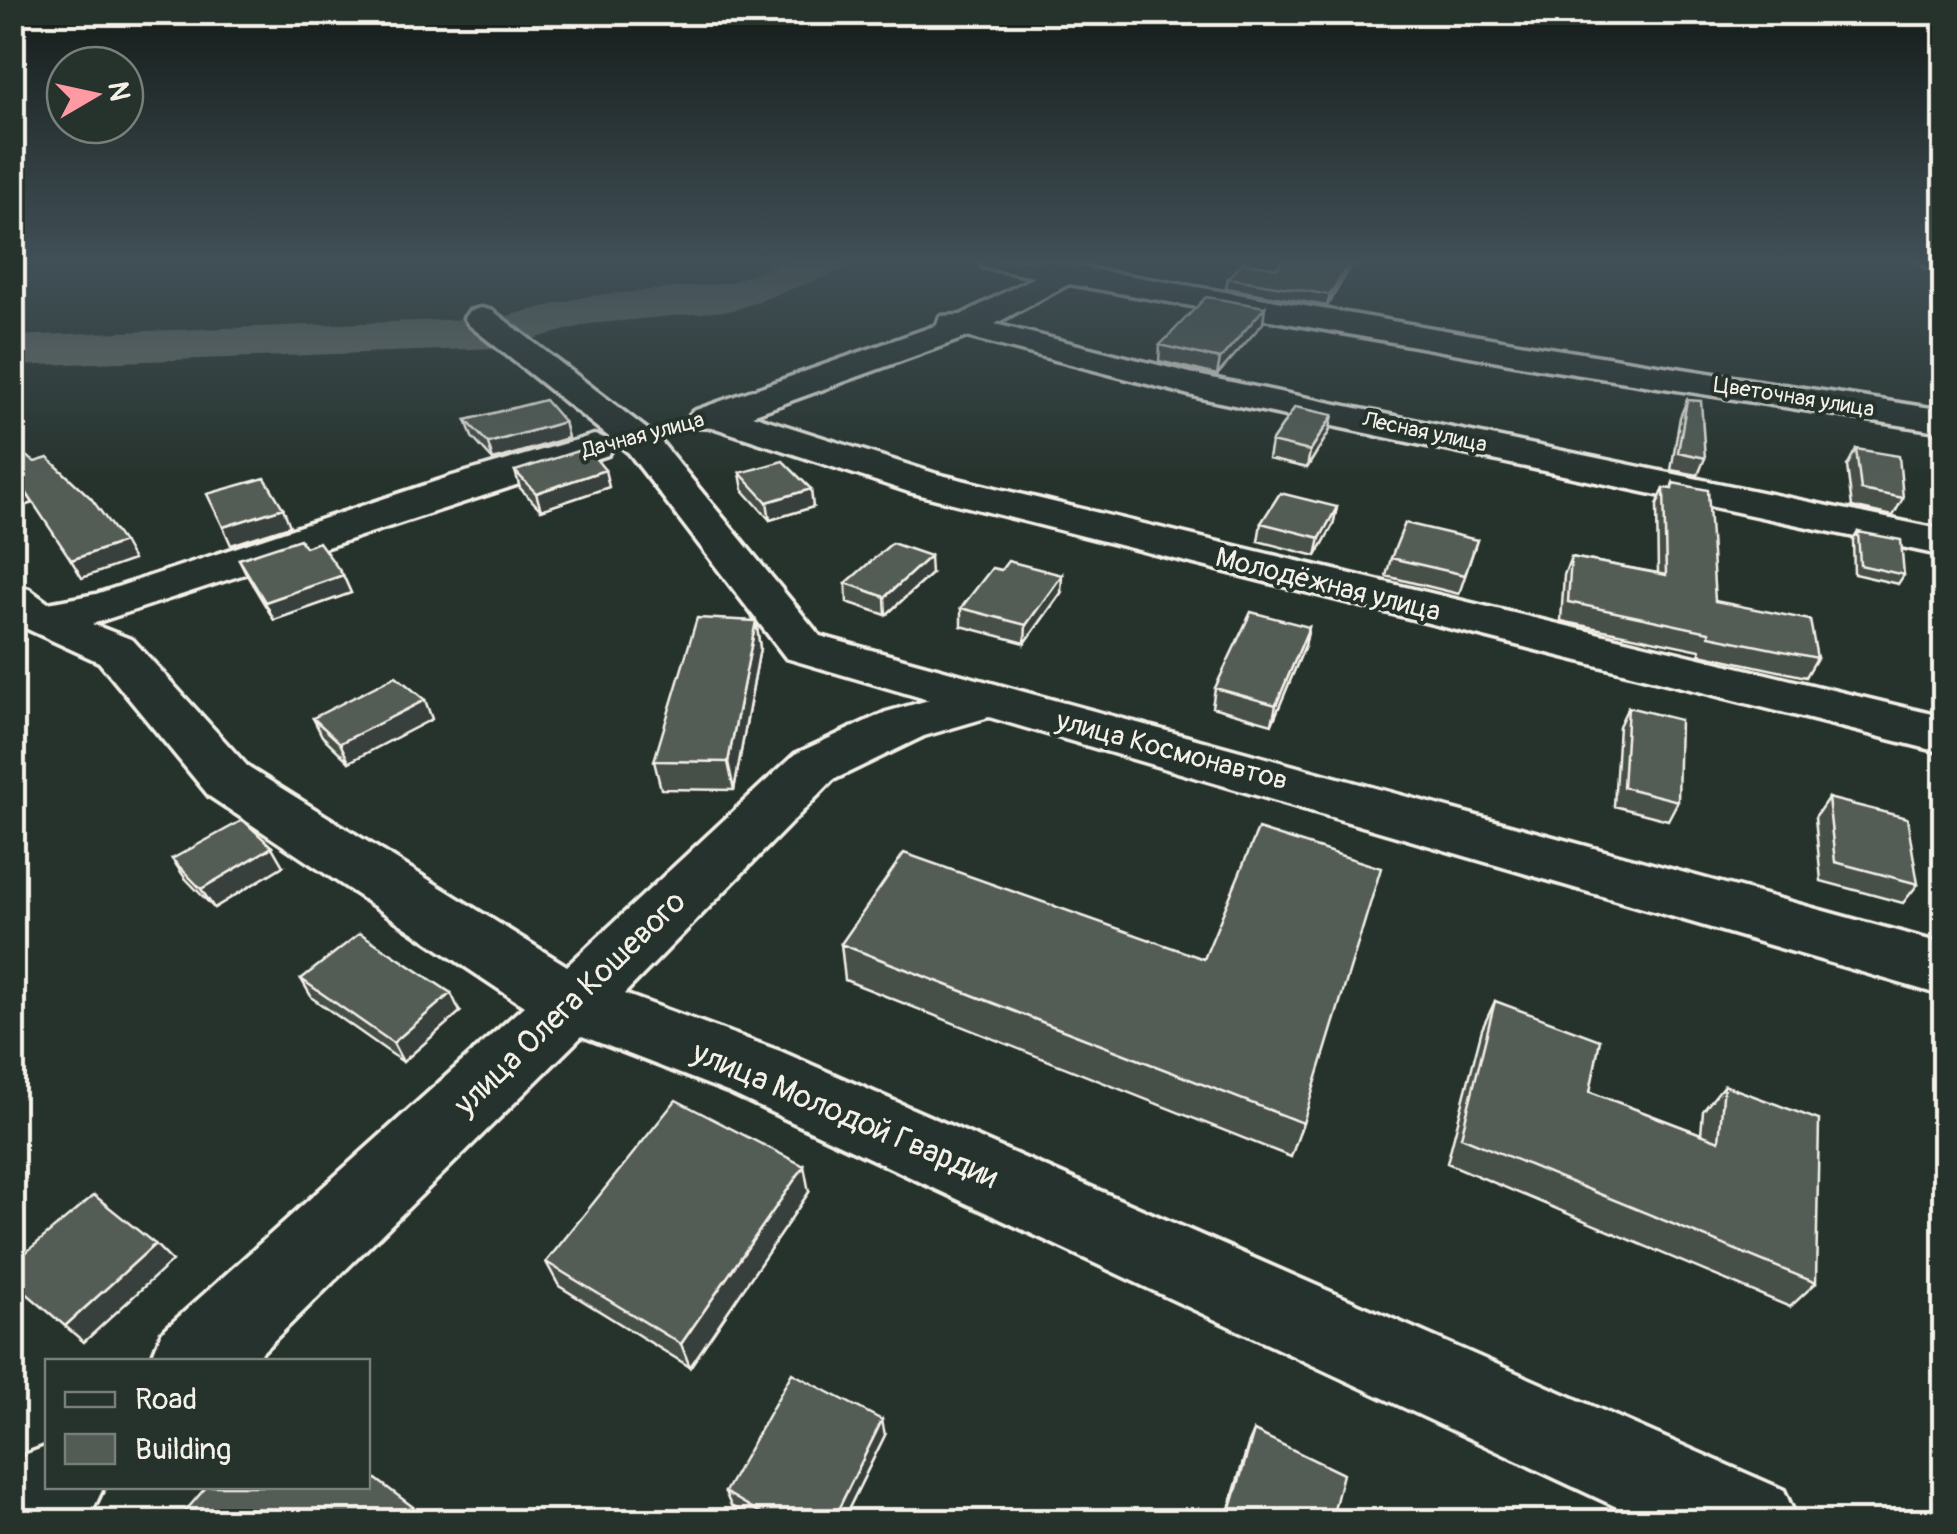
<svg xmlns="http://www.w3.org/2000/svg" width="1957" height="1534" font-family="Pangolin,sans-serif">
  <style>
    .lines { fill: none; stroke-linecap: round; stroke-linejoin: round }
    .river { fill: #676f68; fill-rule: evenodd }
    .minor-casing { stroke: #f4f1e8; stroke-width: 7 }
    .minor { fill: #26332d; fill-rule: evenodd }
    .wall { fill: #474f49; stroke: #f4f1e8; stroke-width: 2.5 }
    .shaded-wall { fill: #39403c; stroke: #f4f1e8; stroke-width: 2.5 }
    .building { fill: #525c55; stroke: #f4f1e8; stroke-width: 2.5 }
    .labels { text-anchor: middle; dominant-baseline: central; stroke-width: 8; stroke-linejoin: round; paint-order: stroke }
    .far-street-label { font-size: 22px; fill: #f4f1e8; stroke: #26332d }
    .street-label { font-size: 28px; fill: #f4f1e8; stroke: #26332d }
    .near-street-label { font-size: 32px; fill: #f4f1e8; stroke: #26332d }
  </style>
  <rect width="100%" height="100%" fill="#26332d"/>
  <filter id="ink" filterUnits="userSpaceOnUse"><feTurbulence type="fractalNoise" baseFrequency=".01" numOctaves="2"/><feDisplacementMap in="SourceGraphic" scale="20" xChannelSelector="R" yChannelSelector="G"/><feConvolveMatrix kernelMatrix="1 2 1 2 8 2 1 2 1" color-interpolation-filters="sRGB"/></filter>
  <g filter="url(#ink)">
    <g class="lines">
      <!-- river -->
      <path class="river" d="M787,261H849L843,270L735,310L589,324L498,348L12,366V336L498,318L588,296L728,283Z"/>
      <defs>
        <path id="minor" d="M979,261H1045L1543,347L1944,410V432L1543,369L1069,284L995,324L1202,376L1944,530V556L1201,398L967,337L752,415L937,474L1944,717V753L909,492L715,428L693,427L687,419L693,411L937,325L940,316L961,315L1034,277L983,267Z
          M1922,261H1944V271L1926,267Z
          M481,308L493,311L657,437L820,636L1944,944V996L989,717L924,736L833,780L624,994L780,1051L1784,1490L1798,1522H1649L730,1093L582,1036L252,1362H150L162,1332L524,1006L209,796L99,662L12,622V585L29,589L48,603L96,594L449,477L594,435L608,439L614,447L608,455L92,624L133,640L249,768L567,966L795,754L886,712L929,700L786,658L629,453L469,325L464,318L469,311Z
          M48,1446V1486H104L87,1522H12V1468L27,1454Z"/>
      </defs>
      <!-- minor casing -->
      <use href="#minor" class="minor-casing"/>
      <!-- minor -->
      <use href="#minor" class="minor"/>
    </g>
    <!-- wall -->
    <path class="wall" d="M1281,261H1354L1327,306L1226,288L1228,278L1278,268Z
      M1263,323L1217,375L1159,361L1160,345Z
      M1687,400L1705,458L1698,475L1671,470L1680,417Z
      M466,420L564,422L568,438L493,460L472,437Z
      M1329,432L1307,468L1268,459L1271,442Z
      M1856,449L1903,498L1893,516L1852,507L1847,466Z
      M515,471L609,487L541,510L520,488Z
      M740,473L813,507L770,520L743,490Z
      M1673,483L1715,601L1817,658L1806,677L1700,654V650L1561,621L1564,575L1571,557L1658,573L1657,505L1664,488L1671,489Z
      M1337,507L1333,525L1316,556L1258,541L1261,523Z
      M1858,532L1904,575L1898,584L1854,574L1853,540Z
      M1477,540L1459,594L1386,576L1391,558Z
      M305,547L343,575L351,593L274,620L248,577L239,559Z
      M931,574L886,615L847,602L846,583Z
      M1061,593L1025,643L961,626V608Z
      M756,621L760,648L734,790L661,789L654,761Z
      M1309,627L1305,645L1272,724L1212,707L1215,688Z
      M1628,707L1678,801L1668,820L1614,806L1619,726Z
      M313,718L432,719L349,762L322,736Z
      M1828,798L1918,884L1903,903L1821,881L1815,817Z
      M172,859L283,866L214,908L185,878Z
      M841,944L1303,1123L1291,1157L845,980Z
      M301,979L460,1012L403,1062L312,998Z
      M1495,1001L1590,1092L1701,1134L1703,1111L1724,1085L1816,1283L1790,1307L1447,1163L1482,1029Z
      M809,1192L690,1367L559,1286L546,1262Z
      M1254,1431L1331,1522H1225L1248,1445Z
      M885,1435L842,1522H758L731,1506L725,1492Z"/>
    <!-- shaded-wall -->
    <path class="shaded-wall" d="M1350,261H1354L1327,306L1330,295Z
      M1265,307L1263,323L1217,375L1220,359Z
      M1333,415L1329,432L1307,468L1310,451Z
      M564,422L568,438L493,460L488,443Z
      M605,470L609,487L541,510L536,493Z
      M22,486L33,503L12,510V489Z
      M811,489L813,507L770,520L767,502Z
      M1337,507L1333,525L1316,556L1320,538Z
      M283,508L290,526L231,545L223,527Z
      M123,542L133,560L82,578L71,560Z
      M930,556L931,574L886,615L885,597Z
      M343,575L351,593L274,620L265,602Z
      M1062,575L1061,593L1025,643L1026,625Z
      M756,621L760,648L734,790L728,762Z
      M1309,627L1305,645L1272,724L1276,705Z
      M425,700L432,719L349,762L340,743Z
      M272,847L283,866L214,908L201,889Z
      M451,993L460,1012L403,1062L393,1043Z
      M804,1166L809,1192L690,1367L681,1344Z
      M155,1244L172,1261L84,1342L65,1326Z
      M882,1420L885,1435L842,1522H832Z"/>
    <!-- building -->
    <path class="building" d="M1281,261H1350L1330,295L1228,278L1243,262L1278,268Z
      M1206,297L1265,307L1220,359L1160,345Z
      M545,400L564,422L488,443L466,420Z
      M1687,400L1701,401L1705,458L1678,452Z
      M1295,407L1333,415L1310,451L1271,442Z
      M12,447L35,462L48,458L91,498L123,542L71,560L22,486L12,489Z
      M587,448L605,470L536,493L515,471Z
      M1856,449L1899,456L1903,498L1861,490Z
      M783,461L811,489L767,502L740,473Z
      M265,478L283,508L223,527L207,494Z
      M1673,483L1708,490L1715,601L1810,620L1817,658L1709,636V632L1568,602L1571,557L1666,575L1664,488L1672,489Z
      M1280,493L1337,507L1320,538L1261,523Z
      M1405,523L1477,540L1465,575L1391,558Z
      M1858,532L1901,540L1904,575L1860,565Z
      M300,539L305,547L319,542L343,575L265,602L239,559Z
      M892,543L930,556L885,597L846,583Z
      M1008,561L1062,575L1026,625L961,608L992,568L1001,570Z
      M1251,612L1309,627L1276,705L1215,688Z
      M697,618L756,621L728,762L654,761Z
      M396,676L425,700L340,743L313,718Z
      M1628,707L1680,720L1678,801L1623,787Z
      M1828,798L1907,818L1918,884L1835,862Z
      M243,820L272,847L201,889L172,859Z
      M1258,829L1381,868L1303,1123L841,944L904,853L1204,959Z
      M360,933L451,993L393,1043L301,979Z
      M1495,1001L1600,1040L1590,1092L1719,1141L1724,1085L1819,1120L1816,1283L1461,1137Z
      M676,1100L804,1166L681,1344L546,1262Z
      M94,1195L155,1244L65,1326L12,1281V1264Z
      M792,1373L882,1420L832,1522H776L725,1492Z
      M1254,1431L1343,1474L1331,1522H1227Z
      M368,1473L433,1522H176L207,1486H368Z"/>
  </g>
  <!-- sky -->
  <linearGradient id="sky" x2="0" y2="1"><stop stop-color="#151c19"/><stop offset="0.55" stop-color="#415057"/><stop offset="1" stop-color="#415057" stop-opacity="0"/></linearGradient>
  <rect width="1957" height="476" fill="url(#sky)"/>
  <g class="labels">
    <!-- far-street labels -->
    <g class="far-street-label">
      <text transform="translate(1794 397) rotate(9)">Цветочная улица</text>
      <text transform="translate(1425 432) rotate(12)">Лесная улица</text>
      <text transform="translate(643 435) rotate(-15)">Дачная улица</text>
    </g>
    <!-- street labels -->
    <g class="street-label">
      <text transform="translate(1328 585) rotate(14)">Молодёжная улица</text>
      <text transform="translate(1172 751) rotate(15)">улица Космонавтов</text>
    </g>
    <!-- near-street labels -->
    <g class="near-street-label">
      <text transform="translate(570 1003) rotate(-44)">улица Олега Кошевого</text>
      <text transform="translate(845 1115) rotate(23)">улица Молодой Гвардии</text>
    </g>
  </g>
  <!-- margin -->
  <rect width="1957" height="1534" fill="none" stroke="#26332d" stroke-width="50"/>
  <rect x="25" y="25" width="1907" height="1484" fill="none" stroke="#f4f1e8" stroke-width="4" filter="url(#ink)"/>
  <!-- legend -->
  <rect x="45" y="1359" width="325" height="130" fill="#26332d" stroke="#787f78" stroke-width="2.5"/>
  <rect x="65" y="1392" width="50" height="15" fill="#26332d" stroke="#787f78" stroke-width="2.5"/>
  <text x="135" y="1409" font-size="30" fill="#f4f1e8">Road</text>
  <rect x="65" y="1434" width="50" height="30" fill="#525c55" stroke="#787f78" stroke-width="2.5"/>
  <text x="135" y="1459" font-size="30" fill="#f4f1e8">Building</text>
  <!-- north arrow -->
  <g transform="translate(95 95) rotate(81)"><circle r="48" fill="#26332d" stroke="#787f78" stroke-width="2.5"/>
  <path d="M0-8L18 38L0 25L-18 38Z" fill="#ff9aa2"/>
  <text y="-15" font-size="28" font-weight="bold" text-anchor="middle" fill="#f4f1e8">N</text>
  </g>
</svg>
